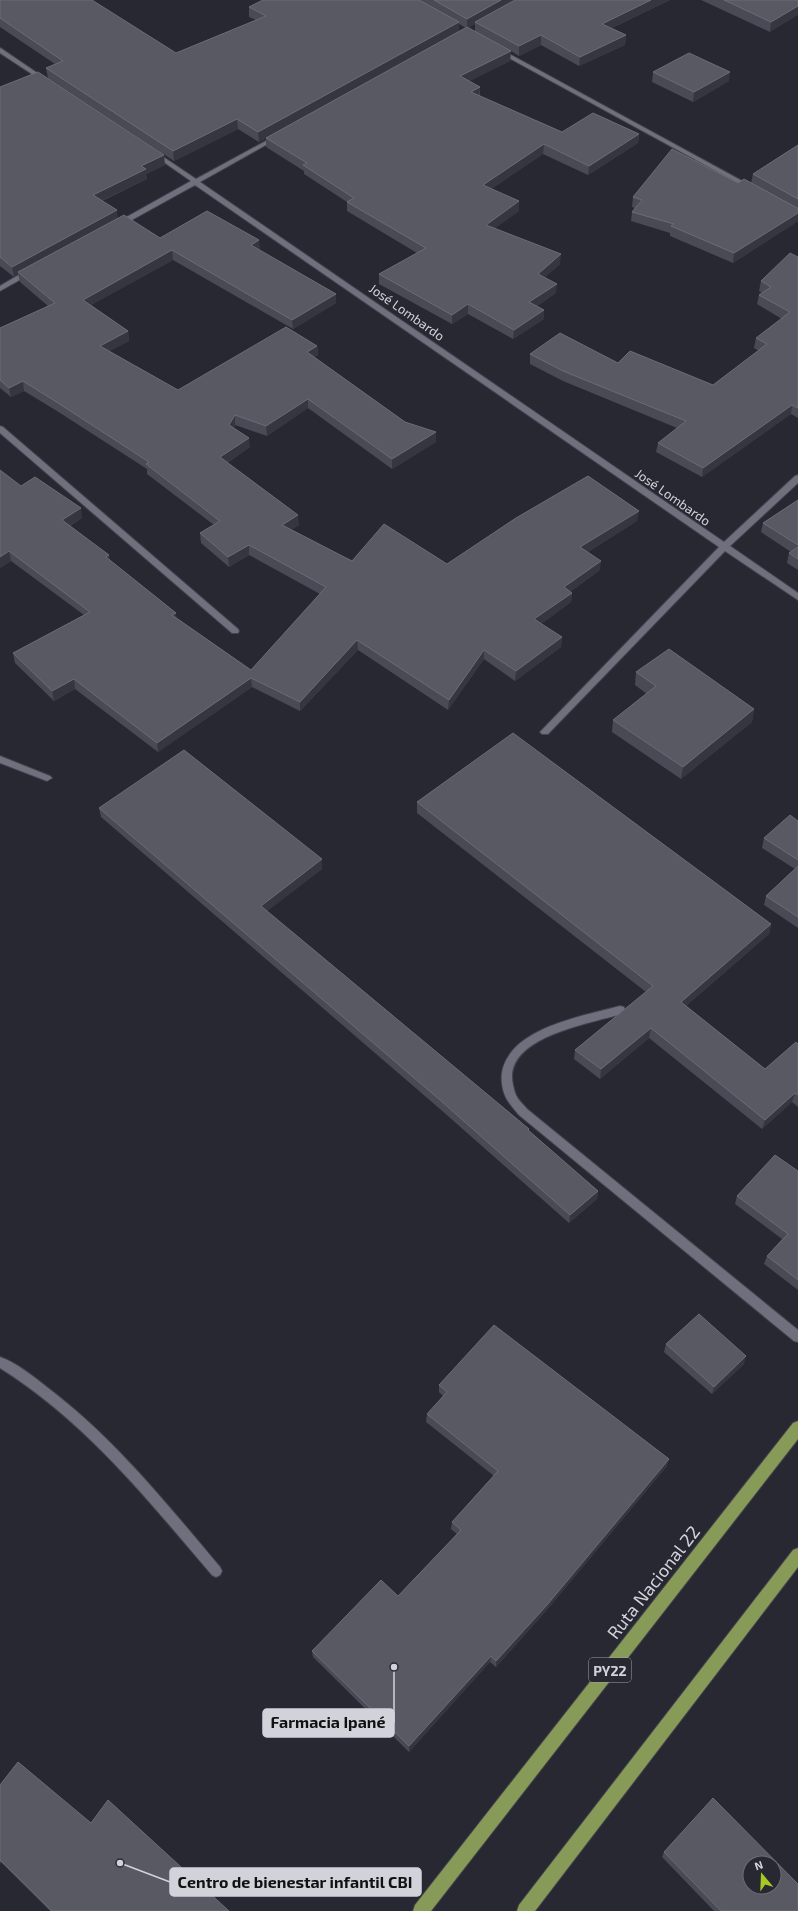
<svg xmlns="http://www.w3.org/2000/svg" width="798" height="1911" font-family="'Exo 2',sans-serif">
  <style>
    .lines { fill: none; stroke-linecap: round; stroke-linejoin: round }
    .lane-casing { stroke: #42434c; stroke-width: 2 }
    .street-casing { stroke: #42434c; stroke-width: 2 }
    .highway-casing { stroke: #42434c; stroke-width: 2 }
    .lane { fill: #6f707d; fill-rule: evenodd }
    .street { fill: #6f707d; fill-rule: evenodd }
    .highway { fill: #879a57; fill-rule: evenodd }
    .wall { fill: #494a55; fill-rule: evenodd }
    .shaded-wall { fill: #363641 }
    .building { fill: #585963; stroke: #6b6c76; fill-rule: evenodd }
    .labels { text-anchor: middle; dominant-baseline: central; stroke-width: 3; stroke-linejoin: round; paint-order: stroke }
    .far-street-label { font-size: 13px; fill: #d2d3da; stroke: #282833 }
    .shield { fill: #282833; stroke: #9fa0a8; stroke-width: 1 }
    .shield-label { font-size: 14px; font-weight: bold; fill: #d2d3da }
    .near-street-label { font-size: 18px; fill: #d2d3da; stroke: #282833 }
    .leader { fill: none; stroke: #d2d3da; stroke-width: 1.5 }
    .callout-dot { fill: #d2d3da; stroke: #282833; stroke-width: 1.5 }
    .callout { fill: #d2d3da; stroke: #d2d3da; stroke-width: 1.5 }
    .callout-label { font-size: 16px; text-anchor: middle; font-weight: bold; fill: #111 }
  </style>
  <rect width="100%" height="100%" fill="#282833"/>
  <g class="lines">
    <defs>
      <path id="lane" d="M620,1006L624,1007L625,1010L624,1013C592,1024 502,1036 513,1085C514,1089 515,1094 517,1097C519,1101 524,1105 527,1109L798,1330V1342L794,1341L519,1115C515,1110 511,1106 508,1101C502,1092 500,1078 503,1068C515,1027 583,1016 620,1006Z"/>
      <path id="street" d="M0,48L2,49L49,81L44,82L0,53Z
        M498,50H502L755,188L749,189L498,52Z
        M275,136L280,137L200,182L724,542L795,476L798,475V483L730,546L798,593V600L725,551L548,734H542L540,732L542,730L719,547L195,185L121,226L114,224L191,181L152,154V152H156L196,179Z
        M27,270H30L34,272L0,291V286Z
        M0,426L3,427L238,629L239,631L238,633H232L0,433Z
        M0,756L50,776L52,778L47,781L0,763Z
        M0,1357C17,1363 34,1377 48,1388C114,1438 167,1504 220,1567L222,1571L220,1575L216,1577L212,1575C147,1499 86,1422 0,1368Z"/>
      <path id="highway" d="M798,1421V1439L431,1911H413L415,1905L793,1423Z
        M798,1548V1567L535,1911H517L519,1905L793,1550Z"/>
    </defs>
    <!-- lane casing -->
    <use href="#lane" class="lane-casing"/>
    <!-- street casing -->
    <use href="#street" class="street-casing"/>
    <!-- highway casing -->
    <use href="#highway" class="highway-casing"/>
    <!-- lane -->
    <use href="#lane" class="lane"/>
    <!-- street -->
    <use href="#street" class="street"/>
    <!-- highway -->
    <use href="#highway" class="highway"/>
  </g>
  <!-- wall -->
  <path class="wall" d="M0,0L176,53L256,20L249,17V7L263,0H670L612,28L626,35L625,45L579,66L541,45L519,56L511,51L510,61L469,81L480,87V96L562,132L639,134L638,143L588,175L543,154L491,189L519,211L494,228L560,264L545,277L556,293L537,306L544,310V319L513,339L468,314L452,324L379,284V274L417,253L347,211V202L304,174V171L266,147V138L259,142L238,129L174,161L48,78L46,68L55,64L0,27ZM459,24L466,28L459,32ZM475,24V32L468,28Z
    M701,0H798L770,32Z
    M653,72L729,81L693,102L652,82Z
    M0,87L165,165L146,174L147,179L102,201L118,218L160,238L259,240V250L336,294V303L293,329L173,260L91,305L128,331L129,341L109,351L178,390L317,346L318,355L314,357L405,422L436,442L392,469L308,408L267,436L235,425L234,428L250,447L227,463L299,525L291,530L352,561L447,564L637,521L588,552L600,570L570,592L572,593L571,602L541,624L562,637L561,647L515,681L484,659L448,710L358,650L300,711L252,687L158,752L75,689L54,701L15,663L13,653L84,615L11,561L0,568L21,486L82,518L70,526L110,561L176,613V618L251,670L320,594L249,555L229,567L201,543L200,533L214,525L147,474V469L57,411L24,391L11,397L0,388V328L48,306L20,282L18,274L14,277L0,266Z
    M798,145V221L733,263L670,236V233L631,221L632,212L635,208L632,207L633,197L738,183H751L753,174Z
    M798,257V418L791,414L702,477L656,452L658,443L677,428L563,381L530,364V354L618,363L713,385L759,351L754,348L756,338L782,319L757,304L759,295L762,293L759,291L761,281Z
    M798,500V570L787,563L789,553L791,552L761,532L763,523Z
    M636,672L754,709L752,722L681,779L612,732L613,720L647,694L635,685Z
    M417,802L771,924L769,934L686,1006L765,1069L798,1044V1107L792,1102L762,1129L649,1038L600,1079L574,1059L575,1050L646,992L417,813Z
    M99,808L322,869L267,911L529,1129V1131L598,1191L597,1199L569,1223L440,1109L101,817Z
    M798,821V928L764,905L766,896L795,869L762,848L764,838Z
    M798,1171V1290L764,1264L767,1256L782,1239L735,1204L737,1196Z
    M666,1344L744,1364L712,1394L664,1352Z
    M439,1385L667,1466L546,1611L496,1667L490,1662L409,1752L313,1657L312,1651L398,1596L457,1534L451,1529L452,1522L494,1476L426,1422L427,1414L443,1396L439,1392Z
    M0,1785L91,1823L229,1911H50L1,1862L0,1864Z
    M664,1852L798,1911H714L662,1857Z"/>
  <!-- shaded-wall -->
  <path class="shaded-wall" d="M501,0H518L475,22V24L467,28V19Z
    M651,0H670L601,33L602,24Z
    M798,6V15L770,32L771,22Z
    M459,22V32L259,142L258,132Z
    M541,35V45L519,56V46Z
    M626,35L625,45L579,66L580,57Z
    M511,51L510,61L460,86V76Z
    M730,72L729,81L693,102L694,92Z
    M480,87L479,97L471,92Z
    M237,119L238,129L174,161L173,151Z
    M639,134L638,143L588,175L589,166Z
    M544,144L543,154L483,195V185Z
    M164,155L165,165L146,174L147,179L94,204L93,195L141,166Z
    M519,201V211L486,235V225Z
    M117,210L118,220L18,272V274L14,277L12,267Z
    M798,213V221L733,263L734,253Z
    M259,240L260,249L252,254L251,245Z
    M172,250L173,260L84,309L83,300Z
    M561,254L560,264L538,283V274Z
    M557,284L556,293L529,311V302Z
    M336,294V303L293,329L292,320Z
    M468,304V314L452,324V315Z
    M544,310V319L513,339L514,330Z
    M128,331L129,341L101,356L100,346Z
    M317,346L318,355L307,362V352Z
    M23,381L24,391L11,397L9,388Z
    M308,399V408L267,436L266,426Z
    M792,405L791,414L702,477L703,468Z
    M235,415V425L230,435L229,425Z
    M436,432V442L392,469V459Z
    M249,438L250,447L220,467V457Z
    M81,508L82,518L64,529L62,520Z
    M639,511L637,521L580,557V547Z
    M298,515L299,525L283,535L282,525Z
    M249,545V555L229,567L228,557Z
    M9,551L11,561L0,568V557Z
    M109,555L111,565L106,557Z
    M601,561L600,570L563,597L564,587Z
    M572,593L571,602L534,629V619Z
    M176,613L177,622L172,615Z
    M562,637L561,647L515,681L516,671Z
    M357,640L358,650L300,711V702Z
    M484,650V659L448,710L449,700Z
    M251,678L252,687L158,752L157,743Z
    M74,679L75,689L54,701L52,691Z
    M754,709L752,722L681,779L683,767Z
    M322,859V869L262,915L261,906Z
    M771,924L769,934L679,1012L681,1002Z
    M651,1028L649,1038L600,1079L601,1069Z
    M795,1093L792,1102L762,1129L765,1120Z
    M598,1191L597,1199L569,1223L570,1215Z
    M746,1356L744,1364L712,1394L714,1387Z
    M669,1459L667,1466L546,1611L496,1667V1661Z
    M491,1656L490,1662L409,1752V1746Z"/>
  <!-- building -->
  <path class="building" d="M0,0H92L176,53L266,16L249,7L263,0H419L459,22L258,132L237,119L173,151L46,68L63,61L0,18Z
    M434,0H501L467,19Z
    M515,0H651L602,24L626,35L580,57L541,35L519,46L475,22Z
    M724,0H798V6L771,22Z
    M467,27L511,51L460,76L480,87L471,92L562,132L593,113L639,134L589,166L544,144L483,185L519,201L486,225L561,254L538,274L557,284L529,302L544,310L514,330L468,304L452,315L379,274L426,248L347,202L354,198L303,165L307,163L266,138Z
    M689,53L730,72L694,92L653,72Z
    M38,72L164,155L141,166L146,169L93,195L117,210L12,267L0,257V87Z
    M798,145V199L753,174Z
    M672,149L738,183L744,179L797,208H798V213L734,253L671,226L674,224L632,212L642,200L633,197Z
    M207,211L259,240L251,245L336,294L292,320L172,250L83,300L128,331L100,346L178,390L286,327L317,346L307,352L405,422L436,432L392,459L308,399L266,426L235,415L229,425L249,438L220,457L298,515L282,525L352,561L384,524L447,564L516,518L588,476L639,511L580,547L601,561L564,587L572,593L534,619L562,637L516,671L484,650L449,700L357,640L300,702L251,678L157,743L74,679L52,691L13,653L90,612L9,551L0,557V470L21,486L35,477L81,508L62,520L109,555L106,557L176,613L172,615L251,670L326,587L249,545L228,557L200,533L220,521L146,464L149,462L55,401L23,381L9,388L0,380V328L55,303L18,272L124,215L160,238Z
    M790,253L798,257V408L792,405L703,468L658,443L686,421L563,371L530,354L560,333L618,363L630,351L713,385L767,344L756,338L790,312L759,295L771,287L761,281Z
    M798,500V545L763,523Z
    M798,547V559L789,553Z
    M669,649L754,709L683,767L613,720L656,686L636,672Z
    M513,733L771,924L681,1002L765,1069L796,1042L798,1044V1095L795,1093L765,1120L651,1028L601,1069L575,1050L653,986L417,802Z
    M184,750L322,859L261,906L529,1129L528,1130L598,1191L570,1215L440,1100L99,808Z
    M790,815L798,821V860L764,838Z
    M798,866V917L766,896Z
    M775,1155L798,1171V1280L767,1256L788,1234L737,1196Z
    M699,1314L746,1356L714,1387L666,1344Z
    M494,1325L669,1459L547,1605L496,1661L491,1656L409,1746L312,1651L381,1580L398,1596L461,1530L452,1522L498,1471L427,1414L447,1392L439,1385Z
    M18,1762L91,1823L108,1800L229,1911H52L0,1860V1785Z
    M713,1798L798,1884V1911H721L664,1852ZM750,1863H774V1887H750Z"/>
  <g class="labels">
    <!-- far-street labels -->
    <g class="far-street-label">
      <text transform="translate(407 312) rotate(35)">José Lombardo</text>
      <text transform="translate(673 497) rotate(35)">José Lombardo</text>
    </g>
    <!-- shield labels -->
    <rect class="shield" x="589" y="1658" width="42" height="24" rx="3"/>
    <g class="shield-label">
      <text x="610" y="1670">PY22</text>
    </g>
    <!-- near-street labels -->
    <g class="near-street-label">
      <text transform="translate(653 1582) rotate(-52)">Ruta Nacional 22</text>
    </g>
  </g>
  <!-- callouts -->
  <path class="leader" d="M394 1667L394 1723M120 1863L170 1882"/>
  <g class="callout-dot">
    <circle cx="394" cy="1667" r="4"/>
    <circle cx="120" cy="1863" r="4"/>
  </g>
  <g class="callout">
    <rect x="263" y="1709" width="131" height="28" rx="4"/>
    <rect x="170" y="1868" width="251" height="28" rx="4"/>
  </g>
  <g class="callout-label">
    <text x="328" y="1728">Farmacia Ipané</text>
    <text x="295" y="1888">Centro de bienestar infantil CBI</text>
  </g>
  <!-- north arrow -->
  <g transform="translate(762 1875) rotate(341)"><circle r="19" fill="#282833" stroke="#6c6c76"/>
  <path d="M0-3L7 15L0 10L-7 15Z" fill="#a5c822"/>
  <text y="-6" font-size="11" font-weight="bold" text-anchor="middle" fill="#d2d3da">N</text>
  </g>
</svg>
